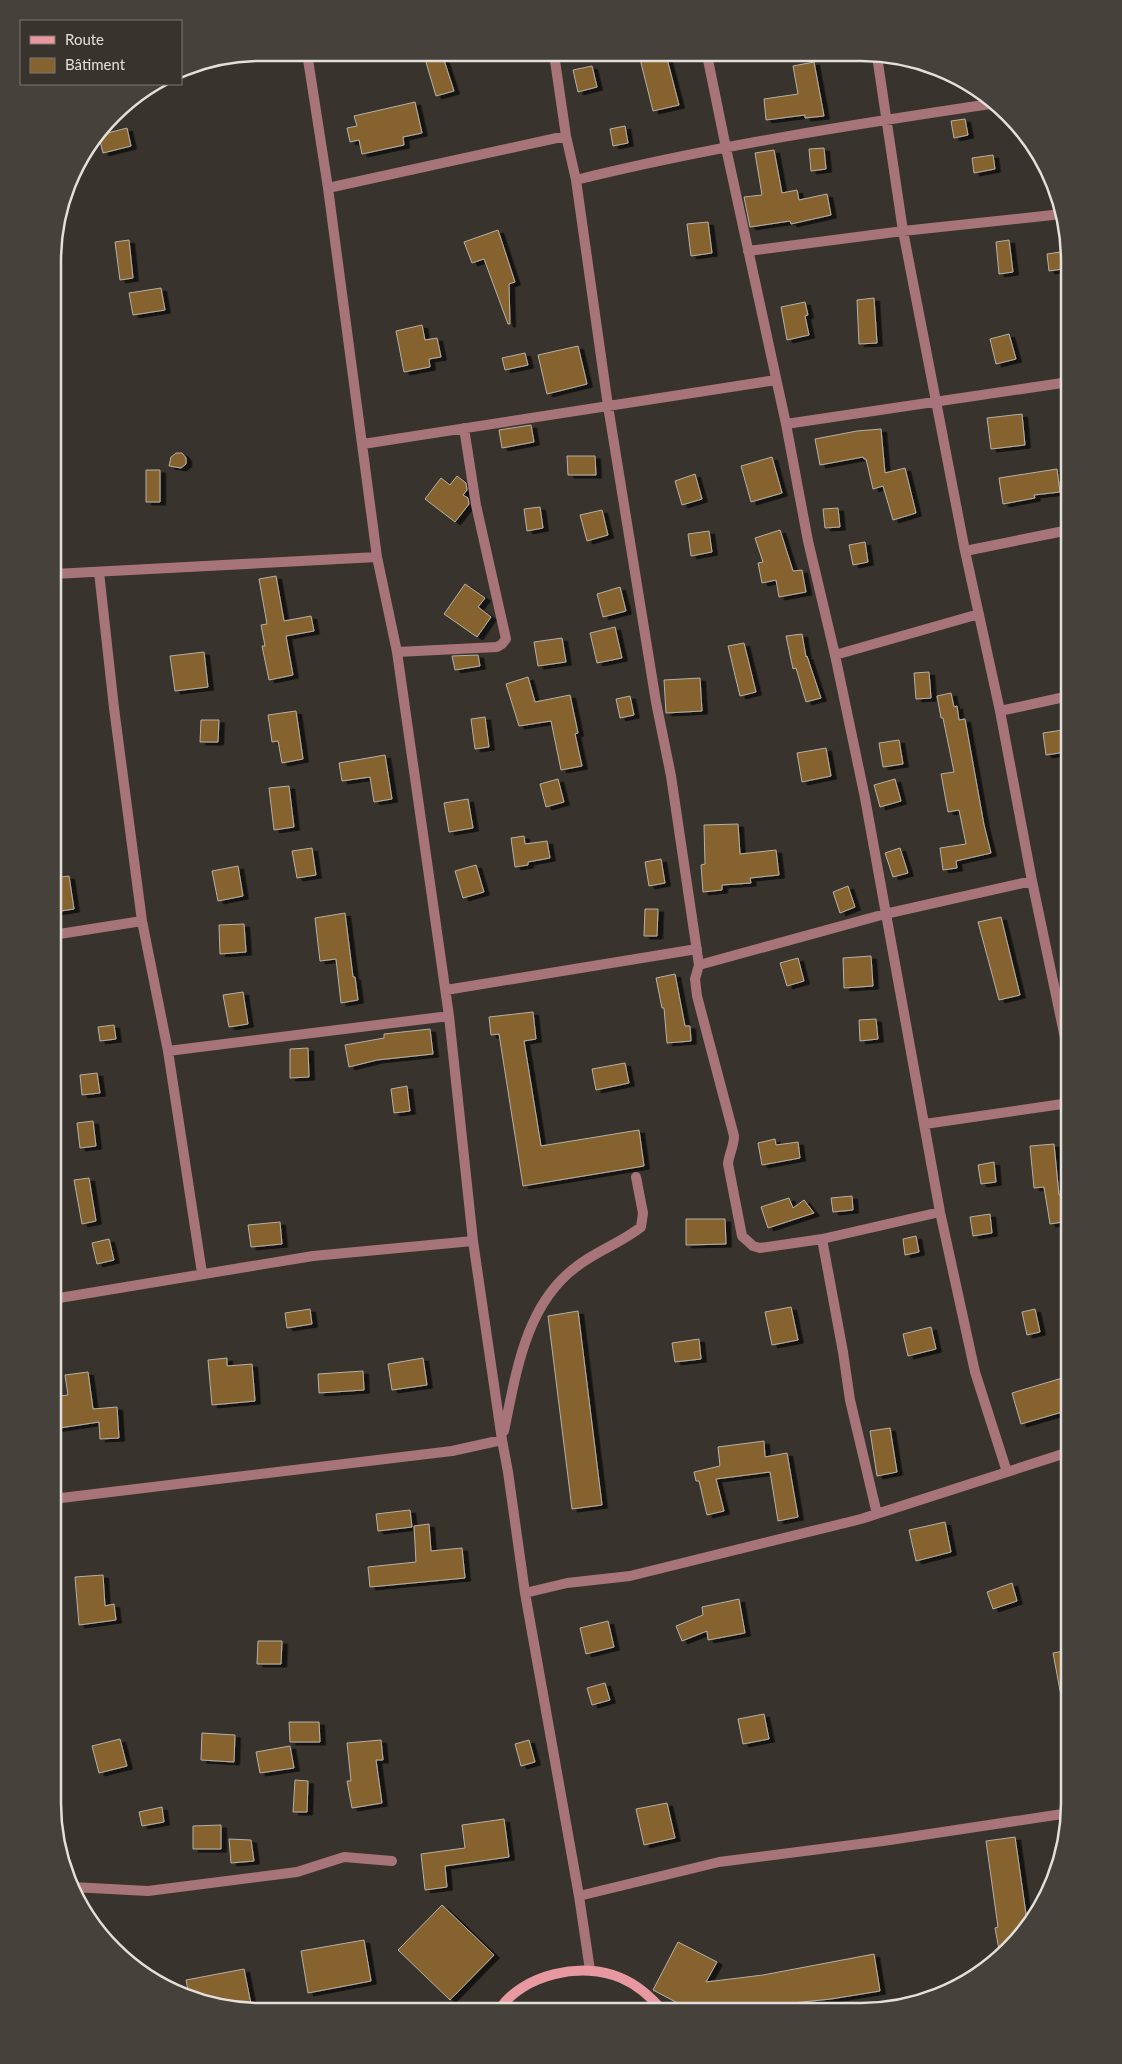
<svg xmlns="http://www.w3.org/2000/svg" width="1122" height="2064" font-family="Lato,sans-serif">
  <style>
    .building { fill: #85622f; stroke: #b6b0a7; filter: url(#shadow) }
    .lines { fill: none; stroke-linecap: round; stroke-linejoin: round }
    .street { stroke: #a7747a; stroke-width: 10 }
    .secondary { stroke: #e798a1; stroke-width: 10 }
    .rim { fill: none; stroke: #e3dfdb; stroke-width: 2.5 }
  </style>
  <defs>
    <filter id="shadow"><feDropShadow dx="5.5" dy="3" stdDeviation="0" flood-color="#0009"/></filter>
  </defs>
  <rect width="100%" height="100%" fill="#38332c"/>
  <!-- building -->
  <path class="building" d="M442,54L454,91L436,96L425,59Z
    M639,55H666L679,105L653,111Z
    M814,62L824,116L805,118V115L766,120L764,99L798,94L793,66Z
    M592,66L597,87L578,92L573,70Z
    M415,102L422,133L403,137L404,145L362,154L359,140L350,142L347,128L357,126L354,116Z
    M965,119L968,135L954,138L951,121Z
    M625,126L628,143L613,146L610,129Z
    M127,128L131,146L103,153L99,137L100,135Z
    M824,148L826,169L811,171L809,149Z
    M774,150L782,193L797,190L799,200L827,194L831,215L791,224L790,221L750,227L744,197L762,195L755,153Z
    M993,155L995,169L974,173L972,158Z
    M708,222L712,253L691,256L687,224Z
    M498,230L515,282L509,284L510,324H508L484,259L472,263L464,242Z
    M129,240L133,278L120,280L115,242Z
    M1009,240L1013,272L999,274L996,242Z
    M1067,251L1070,268L1049,271L1047,254Z
    M161,288L165,310L133,315L129,293Z
    M874,298L877,343L859,344L857,300Z
    M805,302L808,315L805,316L809,335L787,340L781,307Z
    M422,325L425,340L437,338L441,357L429,359L430,367L404,372L396,331Z
    M1009,334L1016,359L996,364L990,339Z
    M578,346L587,384L547,394L538,355Z
    M525,353L528,365L505,370L502,358Z
    M1022,414L1025,445L991,449L987,418Z
    M531,425L534,442L502,448L499,430Z
    M881,429L885,473L905,468L916,513L893,520L883,486L873,489L866,459H864L863,457L820,465L815,439L857,431Z
    M176,453H182L186,458V464L181,468L169,466L171,457Z
    M567,456H595L596,475H568Z
    M772,457L782,493L751,502L741,466Z
    M1057,469L1060,492L1034,495L1035,498L1003,504L999,478Z
    M146,470H160V502H146Z
    M695,474L702,499L682,505L675,481Z
    M457,476L466,483L467,490L463,495L468,498L469,504L455,522L425,499L441,478L450,485Z
    M540,507L543,528L527,531L524,509Z
    M838,508L840,527L825,528L823,509Z
    M602,510L608,535L587,541L580,515Z
    M780,530L793,571L802,570L806,592L779,597L776,580L762,583L758,563L763,562L755,538Z
    M709,531L712,552L691,556L688,534Z
    M865,542L868,562L853,565L849,545Z
    M276,576L284,621L311,616L314,631L286,636L293,675L269,680L262,646H265L261,625L267,624L259,579Z
    M465,584L485,598L478,607L491,617L477,637L444,614Z
    M620,587L626,611L603,617L597,594Z
    M615,627L622,658L597,663L590,633Z
    M802,634L806,657L807,656L821,698L806,702L796,668L793,669L786,636Z
    M562,638L566,662L538,666L534,642Z
    M744,643L756,692L740,696L728,646Z
    M204,652L208,687L175,691L170,656Z
    M478,655L480,666L455,670L452,656Z
    M929,672L931,698L916,699L914,673Z
    M528,677L535,702L570,695L578,733L575,734L582,766L561,770L551,721L519,726L506,684Z
    M700,678L702,711L666,713L664,680Z
    M951,693L954,707L957,706L959,720L965,719L984,825L991,853L956,861L957,868L943,870L940,848L966,844L959,810L948,812L941,774L954,772L943,718H941L937,696Z
    M630,696L634,715L620,718L616,699Z
    M296,711L303,759L282,763L278,741L272,742L268,715Z
    M485,717L489,747L475,749L471,719Z
    M201,720H219L218,742H200Z
    M1063,730L1066,752L1046,755L1043,733Z
    M899,740L903,764L883,767L879,743Z
    M826,748L831,776L802,782L797,753Z
    M385,755L392,799L374,802L370,777L342,781L339,763Z
    M558,779L564,802L546,807L540,784Z
    M895,779L901,801L880,807L874,785Z
    M289,786L294,827L274,830L269,788Z
    M468,799L473,828L449,832L444,803Z
    M738,824L740,854L776,850L779,875L750,878L751,883L722,885V890L703,892L701,865L705,864L704,825Z
    M524,836L525,844L547,841L550,858L528,862V865L515,867L511,838Z
    M312,848L316,875L297,878L292,851Z
    M900,848L908,873L893,877L885,853Z
    M661,859L665,883L649,886L645,862Z
    M476,865L484,892L463,898L455,871Z
    M238,866L243,896L218,901L212,871Z
    M69,876L74,909L54,912V878Z
    M848,886L855,907L840,913L833,892Z
    M645,909H658L657,936H644Z
    M345,913L353,977H355L358,1000L341,1003L336,959L320,961L315,918Z
    M1001,917L1020,995L999,1000L978,922Z
    M244,924L246,952L220,954L219,925Z
    M871,956L873,986L844,988L843,958Z
    M798,958L804,981L787,986L780,963Z
    M675,974L685,1026H690L691,1041L667,1043L664,1008H662L656,978Z
    M243,992L248,1024L229,1027L223,995Z
    M533,1012L536,1039L524,1041L541,1146L639,1130L644,1166L523,1186L499,1034L491,1035L489,1017Z
    M876,1019L878,1039L860,1041L859,1020Z
    M114,1025L116,1039L100,1041L98,1027Z
    M430,1029L433,1054L377,1060L349,1067L345,1045L384,1038V1034Z
    M308,1048L309,1077L290,1078V1049Z
    M625,1063L629,1083L596,1090L592,1069Z
    M97,1073L100,1093L82,1095L80,1075Z
    M407,1086L410,1111L394,1113L391,1089Z
    M93,1121L96,1146L80,1148L77,1123Z
    M775,1139L776,1145L798,1142L800,1158L762,1165L758,1143Z
    M1054,1144L1059,1195L1069,1194V1221L1050,1224L1044,1187L1034,1188L1030,1146Z
    M994,1162L996,1182L981,1184L978,1165Z
    M89,1178L96,1221L82,1224L74,1180Z
    M852,1196L853,1210L833,1212L831,1198Z
    M789,1198L793,1208L804,1200L814,1213L768,1228L761,1207Z
    M990,1214L992,1233L973,1236L970,1217Z
    M686,1219H725L726,1244L686,1245Z
    M280,1222L282,1244L251,1247L248,1225Z
    M916,1236L919,1252L905,1255L903,1239Z
    M109,1239L114,1260L97,1264L92,1243Z
    M791,1307L798,1340L772,1345L765,1312Z
    M310,1309L312,1324L287,1328L285,1313Z
    M1035,1309L1040,1332L1027,1335L1022,1312Z
    M578,1311L602,1505L572,1509L548,1316Z
    M931,1327L936,1349L908,1356L903,1334Z
    M699,1339L701,1359L675,1362L672,1343Z
    M227,1358V1366L252,1364L255,1401L212,1405L208,1360Z
    M423,1358L427,1385L392,1390L388,1364Z
    M363,1371L364,1390L319,1393L318,1374Z
    M88,1372L93,1409L117,1407L119,1438L100,1439L99,1422L53,1429V1397L68,1395L65,1375Z
    M1069,1376V1410L1021,1424L1012,1393Z
    M890,1428L897,1472L877,1476L870,1431Z
    M764,1441L765,1457L787,1453L798,1517L778,1521L770,1472L716,1479L724,1511L707,1515L699,1481H696L694,1472L720,1466L718,1447Z
    M410,1510L412,1527L378,1531L376,1514Z
    M945,1522L951,1552L916,1561L909,1530Z
    M429,1524L431,1551L462,1548L465,1578L370,1587L368,1567L416,1562L414,1526Z
    M103,1575L105,1606L114,1604L116,1620L79,1625L75,1577Z
    M1012,1583L1017,1601L993,1609L987,1592Z
    M739,1599L745,1633L708,1640L707,1631L682,1641L676,1626L703,1615L702,1607Z
    M608,1621L614,1647L586,1654L580,1628Z
    M258,1641H282L281,1664H257Z
    M1069,1650V1700L1062,1701L1053,1653Z
    M605,1683L610,1700L592,1705L587,1688Z
    M764,1714L769,1739L743,1744L738,1719Z
    M289,1722H319L320,1742H290Z
    M202,1733L235,1735L234,1762L201,1760Z
    M120,1739L127,1766L99,1773L92,1746Z
    M381,1740L383,1760H376L382,1803L352,1808L347,1781H351L347,1743Z
    M529,1740L535,1762L521,1766L515,1744Z
    M290,1746L294,1768L260,1773L256,1752Z
    M295,1780L308,1781L307,1812H293Z
    M667,1803L675,1838L644,1845L636,1809Z
    M162,1807L164,1822L142,1826L139,1812Z
    M504,1819L509,1857L445,1866L447,1887L425,1890L421,1854L465,1848L462,1825Z
    M221,1825V1849H193V1826Z
    M1015,1837L1028,1928L1000,1955L995,1928L998,1927L986,1841Z
    M229,1839L251,1840L254,1861L231,1863Z
    M442,1905L494,1955L450,2000L398,1950Z
    M364,1940L371,1981L308,1993L301,1951Z
    M678,1942L717,1962L706,1982L763,1975L874,1954L880,1991L831,1999L714,2011H693L653,1990Z
    M244,1969L251,2004L229,2008L189,1996L186,1980Z"/>
  <g class="lines">
    <!-- street -->
    <path class="street" d="M307,53L328,188L377,557L397,652L449,1016L473,1241L502,1440
      M554,54L566,136L576,180L608,406L656,702L671,776L699,965L885,914L1032,881
      M707,55L726,148L786,424L808,541L835,655L865,798L940,1212L975,1372L1007,1472
      M877,56L903,231L965,551L1000,711L1032,881L1069,1057
      M576,180C714,146 856,124 997,103
      M328,188L566,136
      M748,251L903,231L1062,214
      M786,424L1069,382
      M363,444L776,380
      M965,551L1069,530
      M99,572L114,708L142,921L168,1051L202,1273
      M54,574L377,557
      M397,652L497,647L502,644L506,639L476,505L464,428
      M835,655L979,614
      M1000,711L1069,696
      M53,935L142,921
      M699,965L695,979L697,996L734,1136C734,1146 729,1154 728,1164L742,1236L753,1246L760,1248L822,1239L940,1212
      M446,990L697,949
      M168,1051L449,1016
      M925,1124L1069,1103
      M822,1239L843,1352L850,1400L877,1514
      M53,1299L313,1256L473,1241
      M504,1431C516,1374 525,1305 576,1267C596,1251 621,1243 641,1227L643,1213L636,1177
      M53,1499L452,1451L502,1440L508,1472L525,1593L567,1583L630,1576L861,1519L1069,1452
      M525,1593L579,1896L590,1970
      M72,1887L148,1891L297,1872L344,1857L392,1861
      M579,1896L719,1862L883,1841L1069,1813"/>
    <!-- secondary -->
    <path class="secondary" d="M499,2010C522,1974 583,1961 621,1978C638,1985 651,1997 663,2011"/>
  </g>
  <!-- crop -->
  <path d="M0 0H1122V2064H0ZM261 61H861A200 200 0 0 1 1061 261V1803A200 200 0 0 1 861 2003H261A200 200 0 0 1 61 1803V261A200 200 0 0 1 261 61Z" fill="#46413a" fill-rule="evenodd"/>
  <path class="rim" d="M261 61H861A200 200 0 0 1 1061 261V1803A200 200 0 0 1 861 2003H261A200 200 0 0 1 61 1803V261A200 200 0 0 1 261 61Z"/>
  <!-- legend -->
  <rect x="20" y="20" width="162" height="65" fill="#38332c" stroke="#7c7872"/>
  <rect x="30" y="36" width="25" height="8" fill="#e798a1" stroke="#7c7872"/>
  <text x="65" y="45" font-size="15" fill="#e3dfdb">Route</text>
  <rect x="30" y="58" width="25" height="15" fill="#85622f" stroke="#7c7872"/>
  <text x="65" y="70" font-size="15" fill="#e3dfdb">Bâtiment</text>
</svg>
